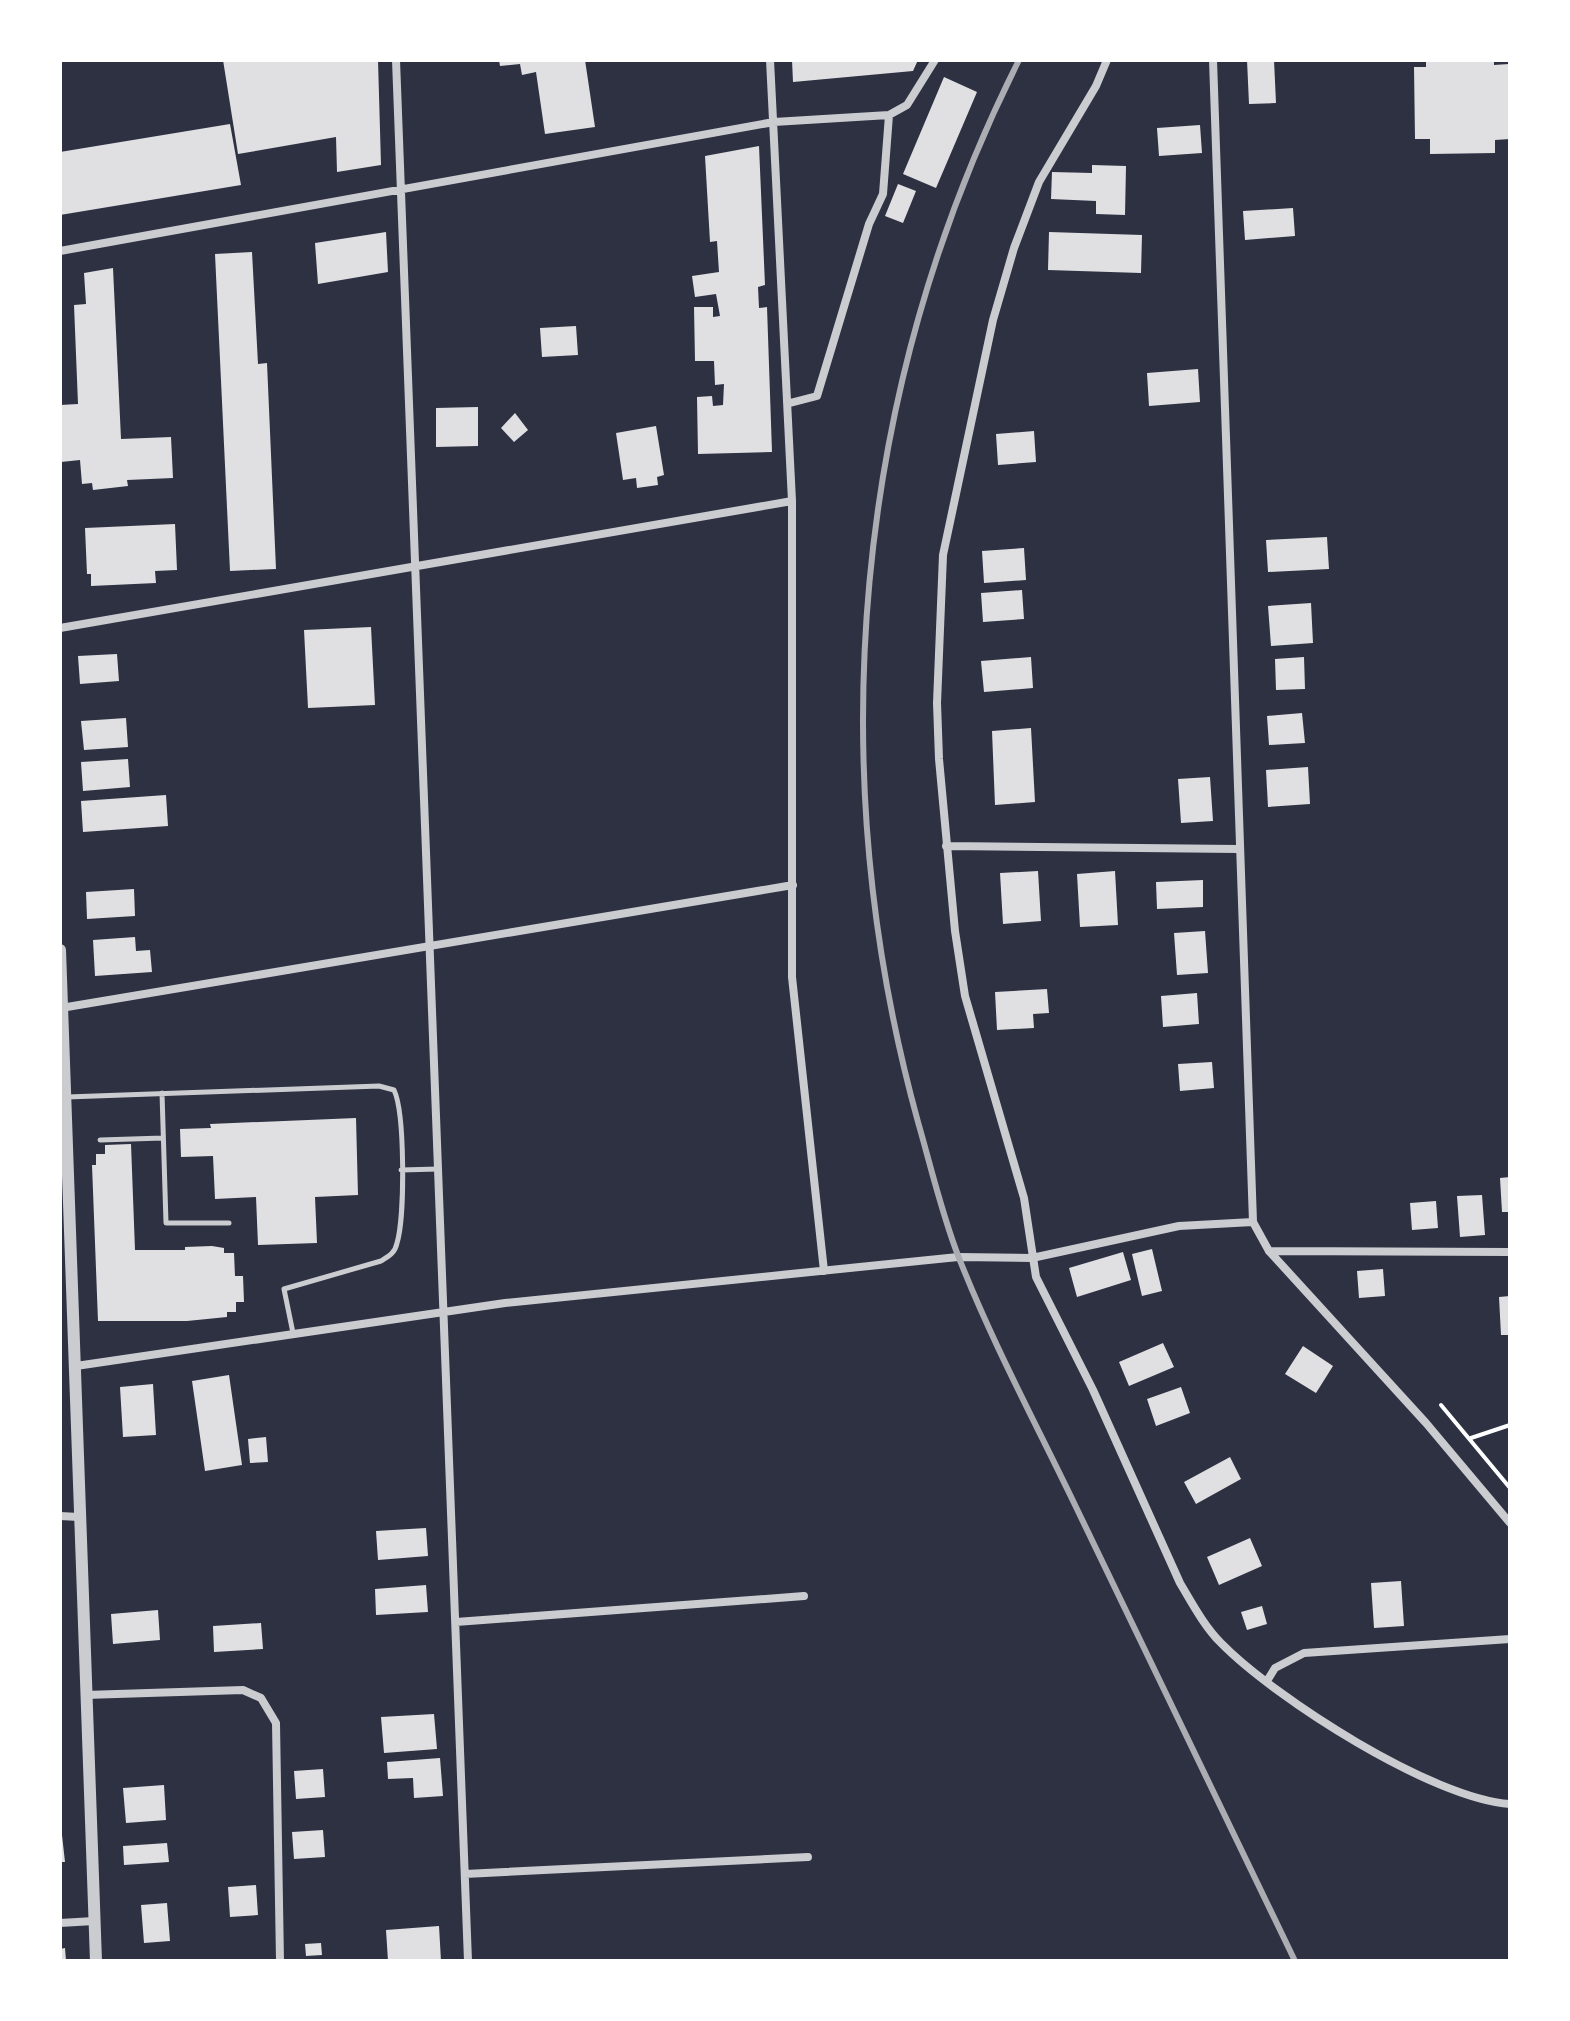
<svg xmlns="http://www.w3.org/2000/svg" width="1570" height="2021" font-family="'Titillium Web',sans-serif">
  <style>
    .building { fill: #e0e0e3 }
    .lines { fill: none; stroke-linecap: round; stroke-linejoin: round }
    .path { stroke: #fff; stroke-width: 4 }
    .service { stroke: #caccd0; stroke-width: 5 }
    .minor { stroke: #caccd0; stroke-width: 8 }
    .tertiary { stroke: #caccd0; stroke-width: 12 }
    .rail { stroke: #abadb3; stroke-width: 6 }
  </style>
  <rect width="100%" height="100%" fill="#2d3142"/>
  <!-- building -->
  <path class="building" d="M223,60H378L381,165L337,172L336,137L238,154Z
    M499,60H585L595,127L545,134L536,72L522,75L520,64L500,66Z
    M792,60H918L913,71L793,82Z
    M1247,60H1274L1276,103L1249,104Z
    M1426,60H1494V65L1509,64L1510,139L1495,140V153L1430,154V139H1415L1414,67H1426Z
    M944,77L977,92L936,188L903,174Z
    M230,124L241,185L60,215V152Z
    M1200,125L1202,153L1159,156L1157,128Z
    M759,146L765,285L758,287L759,308L767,307L772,452L698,454L697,397L712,396L713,406L723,405L724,384L715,385L714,361H695L694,307H713V317L720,316L716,294L695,297L692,276L719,272L717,241L710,242L705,156Z
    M1092,165L1126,166L1125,215L1096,214V201L1051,199L1052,172L1092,173Z
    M898,184L916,191L903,223L885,216Z
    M1293,208L1295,236L1245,240L1243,211Z
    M386,232L388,272L318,284L315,243Z
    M1049,232L1142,235L1141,273L1048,270Z
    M252,252L258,364L267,363L276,569L230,571L215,254Z
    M113,268L121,439L171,437L173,478L127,480L128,486L93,490L92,483L82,484L80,460L61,462L60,405L78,404L74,305L86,304L84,273Z
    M576,326L578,355L542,357L540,328Z
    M1198,369L1200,402L1149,406L1147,373Z
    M478,407V446L436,447V408Z
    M515,413L528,430L514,442L501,428Z
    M656,426L664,475L657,477L658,485L637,488L636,478L623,480L616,433Z
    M1034,431L1036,462L998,465L996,434Z
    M175,524L177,570L155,571L156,583L91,586V574H87L85,528Z
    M1327,537L1329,569L1268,572L1266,540Z
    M1024,548L1026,580L984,583L982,551Z
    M1022,590L1024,619L983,622L981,593Z
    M1311,603L1313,643L1271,646L1268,606Z
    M371,627L375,705L308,708L304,630Z
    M117,654L119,681L80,684L78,656Z
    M1031,657L1033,688L984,692L981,661Z
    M1304,657L1305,689L1276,690L1275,659Z
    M1302,713L1305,743L1269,745L1267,716Z
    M126,718L128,747L84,750L81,721Z
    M1031,728L1035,802L995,805L992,731Z
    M128,759L130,787L83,791L81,762Z
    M1308,767L1310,804L1268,807L1266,770Z
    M1210,777L1213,821L1181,823L1178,779Z
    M166,795L168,826L83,832L81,801Z
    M1038,871L1041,921L1003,924L1000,873Z
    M1115,871L1118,925L1080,927L1077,874Z
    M1203,880V907L1157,909L1156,882Z
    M134,889L135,916L87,919L86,892Z
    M1205,931L1208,973L1177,975L1174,933Z
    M135,937L136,951L150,950L152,972L95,976L93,940Z
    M1047,989L1049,1013L1033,1014L1034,1028L997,1030L995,992Z
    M1197,993L1199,1024L1163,1027L1161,996Z
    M1212,1062L1214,1088L1180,1091L1178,1064Z
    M356,1118L358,1195L315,1197L317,1243L258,1245L256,1197L215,1199L213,1156L181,1157L180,1129L211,1128L210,1124Z
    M131,1144L135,1250H185V1247L212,1246L224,1248V1253H234L235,1276H243L244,1302H236V1312H227V1317L187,1321H98L92,1165H96V1154H105V1145Z
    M1510,1177V1212H1502L1500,1178Z
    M1482,1195L1485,1235L1460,1237L1457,1196Z
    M1436,1201L1438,1228L1412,1230L1410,1203Z
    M1152,1249L1162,1291L1142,1296L1132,1254Z
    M1123,1252L1131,1280L1077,1297L1069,1268Z
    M1383,1269L1385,1296L1359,1298L1357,1271Z
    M1510,1296V1335H1501L1499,1297Z
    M1163,1343L1174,1367L1129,1386L1119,1362Z
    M1303,1346L1333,1366L1316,1393L1285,1374Z
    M229,1375L242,1465L205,1471L192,1381Z
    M153,1384L156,1435L123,1437L120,1387Z
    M1181,1387L1190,1413L1156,1426L1147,1399Z
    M266,1437L268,1462L250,1463L248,1439Z
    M1230,1457L1241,1479L1196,1504L1184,1482Z
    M426,1528L428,1556L378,1560L376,1531Z
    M1250,1538L1262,1566L1219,1585L1207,1557Z
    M1401,1581L1404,1626L1374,1628L1371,1583Z
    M426,1585L428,1612L376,1615L375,1589Z
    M1262,1606L1267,1624L1247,1630L1241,1612Z
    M158,1610L160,1640L113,1644L111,1614Z
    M261,1623L263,1649L214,1652L213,1626Z
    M434,1714L437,1749L384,1753L381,1717Z
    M440,1758L443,1796L414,1798L413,1778L388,1779L387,1762Z
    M323,1769L325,1797L296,1799L294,1771Z
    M164,1785L166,1820L126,1823L123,1788Z
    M60,1817L65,1862H60Z
    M323,1830L325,1857L294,1859L292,1832Z
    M167,1843L169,1862L124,1865L123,1846Z
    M256,1885L258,1915L230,1917L228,1887Z
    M167,1903L170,1941L144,1943L141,1905Z
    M439,1926L441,1961H388L386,1930Z
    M321,1943L322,1955L306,1956L305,1944Z
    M65,1948L66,1961H60V1949Z"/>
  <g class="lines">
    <!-- path -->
    <path class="path" d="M1441,1405L1510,1488
      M1471,1438L1510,1425"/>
    <!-- service -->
    <path class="service" d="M162,1093L166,1223H229
      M67,1097L379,1086L394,1090C405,1113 405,1217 397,1243C395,1253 389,1256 381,1261L284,1289L293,1333
      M100,1140L163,1138
      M401,1170L438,1169"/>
    <!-- minor -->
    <path class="minor" d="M396,60L468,1961
      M770,60L792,501V977L824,1271
      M1107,60L1096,86L1039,182L1014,248L993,320L943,555L937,703L939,759L955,931L965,996L1024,1198L1036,1277L1093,1390L1180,1583C1192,1603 1204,1626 1221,1643C1276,1699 1433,1799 1510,1804
      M1213,60L1253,1222L1269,1251L1426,1423L1510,1523
      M60,251L774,122L889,115L907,105L935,60
      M790,403L817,396L869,224L883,194L889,115
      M60,628L792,501
      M946,846L1238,849
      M61,1008L793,885
      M1269,1251L1510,1252
      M76,1366L505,1303L958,1257L1032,1258L1179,1226L1253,1222
      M60,1516L79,1517
      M456,1622L804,1596
      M1267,1681L1275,1668L1304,1653L1510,1639
      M85,1695L243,1690L261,1698L276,1723L280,1961
      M465,1874L808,1857
      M60,1923L94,1921"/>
    <!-- tertiary -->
    <path class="tertiary" d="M60,950L96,1961"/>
    <!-- rail -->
    <path class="rail" d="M1019,60C853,390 820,767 918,1122C931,1167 942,1215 959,1258C992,1342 1036,1424 1075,1505C1148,1657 1221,1809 1295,1961"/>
  </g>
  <!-- border -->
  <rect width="1570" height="2021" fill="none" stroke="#ffffff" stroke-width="124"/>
</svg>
